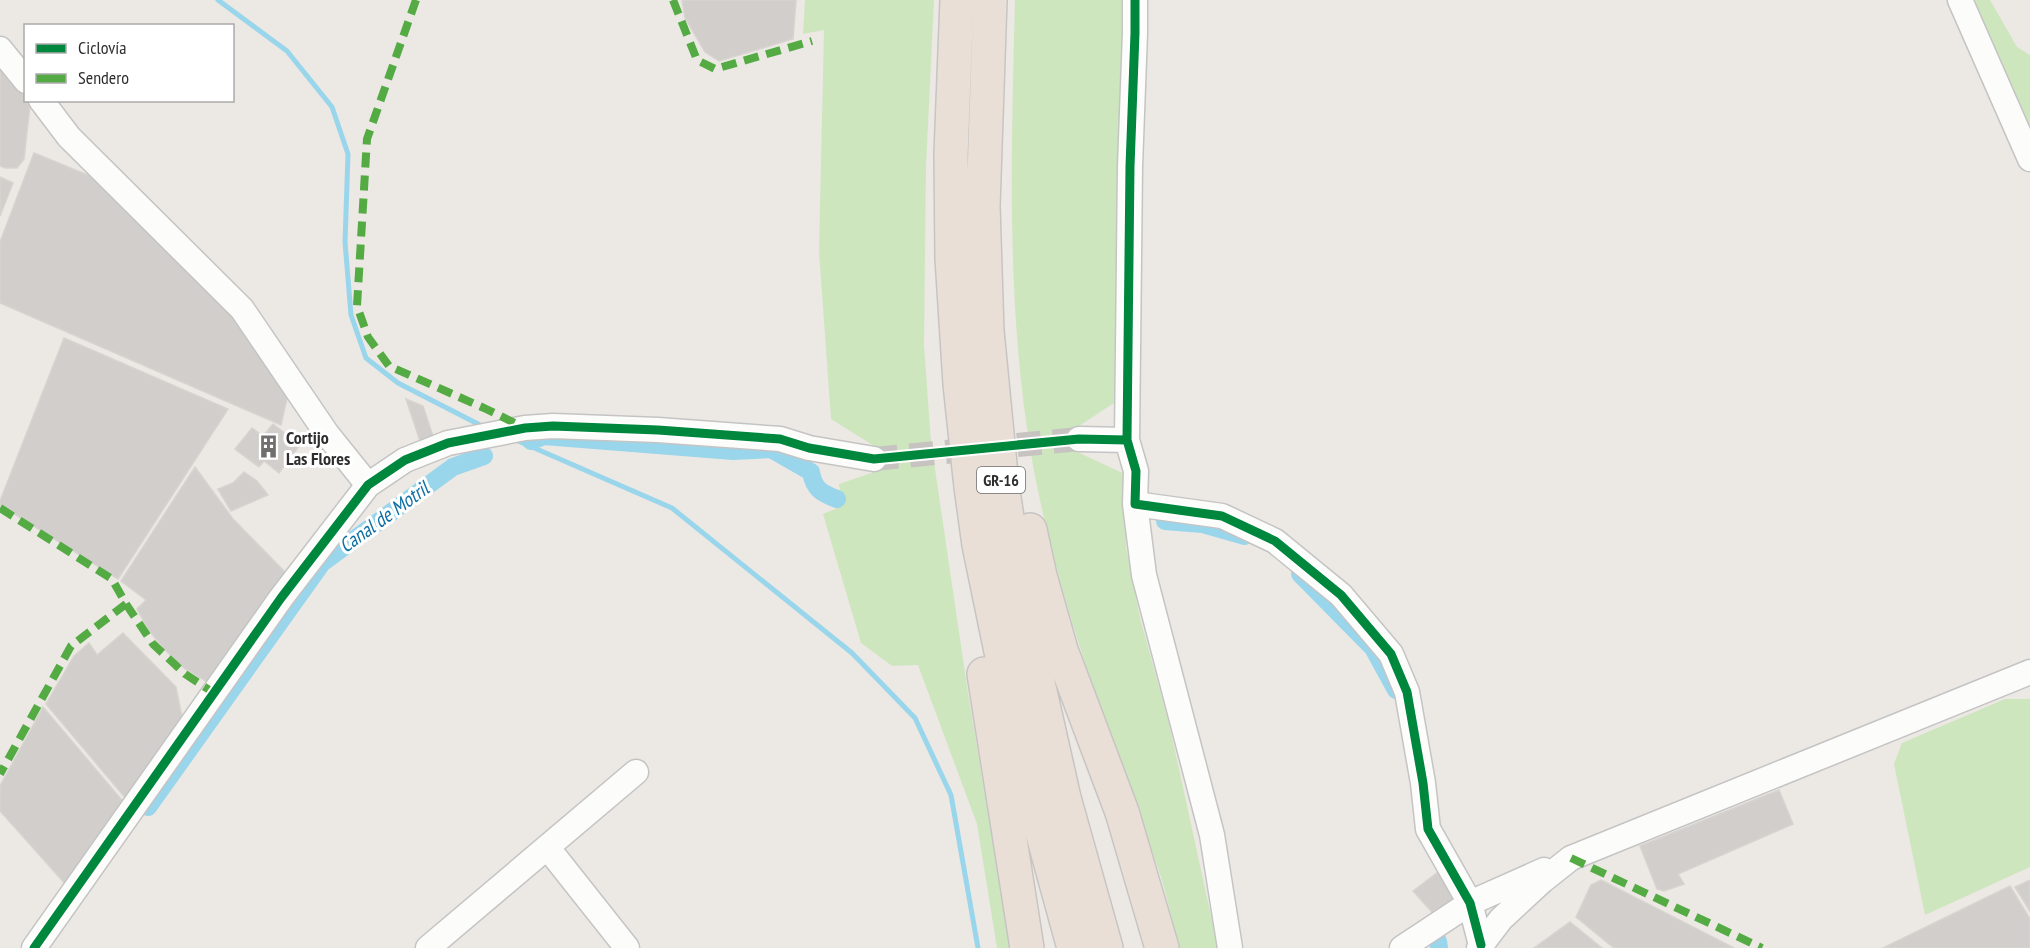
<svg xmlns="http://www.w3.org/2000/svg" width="2030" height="948" font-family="'PT Sans Narrow',sans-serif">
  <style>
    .green { fill: #cee6be }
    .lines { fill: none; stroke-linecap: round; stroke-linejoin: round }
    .stream { stroke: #99d6ec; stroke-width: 5 }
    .canal { stroke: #99d6ec; stroke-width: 18 }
    .building { fill: #d1cecb; stroke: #d7d4d0; stroke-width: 1.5 }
    .minor-tunnel { stroke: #c6c3c0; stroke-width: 24; stroke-dasharray: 24 12; stroke-linecap: butt }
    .minor-casing { stroke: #c5c4c5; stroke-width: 27 }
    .highway-casing { stroke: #c6c5c4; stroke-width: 36 }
    .minor { stroke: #fcfcfb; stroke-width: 24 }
    .highway { stroke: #eadfd6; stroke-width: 33 }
    .quiet { stroke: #54ab44; stroke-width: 8; stroke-dasharray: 15 8; stroke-linecap: butt }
    .cycleway-casing { stroke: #fff; stroke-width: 13 }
    .cycleway { stroke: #00873e; stroke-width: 9 }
    .labels { text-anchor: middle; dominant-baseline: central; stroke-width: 6; stroke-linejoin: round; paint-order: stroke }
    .shield { fill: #fff; stroke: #6d6d6d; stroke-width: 1.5 }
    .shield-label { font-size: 16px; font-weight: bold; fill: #2e2e2e }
    .poi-label { font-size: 18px; font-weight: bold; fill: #2e2e2e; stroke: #fff; text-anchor: start }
    .water-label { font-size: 20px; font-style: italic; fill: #0d6fa3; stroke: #fff }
  </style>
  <rect width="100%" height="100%" fill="#ece8e4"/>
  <!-- green -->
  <path class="green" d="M805,0H934L926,167L924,345L931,442L968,693L1011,948H997L977,824L918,665L892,666L861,643L823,514L842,506L839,484L877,471L874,459V446L831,419L819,251L824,30L803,34Z
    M1015,0H1125L1120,399L1076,428L1075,451L1127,475L1126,547L1140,618L1169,723L1218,948H1178C1173,924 1168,900 1161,877C1143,823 1122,770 1103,716C1077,641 1053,564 1037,486C1005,327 1011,161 1015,0Z
    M1966,0H1990L2017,47L2030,55V147Z
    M2005,699H2030V867L1925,915L1894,764L1902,743Z"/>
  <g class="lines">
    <!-- stream -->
    <path class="stream" d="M218,0L287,51L332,107L348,154L345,242L351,315L366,358L398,383L480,425
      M516,440L672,508L852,653L915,718L951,795L978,948"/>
    <!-- canal -->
    <path class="canal" d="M531,441L544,436L733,451L771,449L811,472C814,489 821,493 837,499
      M1165,521L1203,524L1245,536
      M1300,574L1373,648L1396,690
      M148,807L322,563L453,467L484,456
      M1438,941L1439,948"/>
  </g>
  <!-- building -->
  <path class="building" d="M682,0H796L793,39L719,61L705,52L685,18Z
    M0,60L26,93V100H28L30,105L24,159L17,168H5L0,166Z
    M34,153L95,178L242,323L288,394L281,425L0,303V242Z
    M0,177L13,183L0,216Z
    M64,338L228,409L118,579L0,505V501Z
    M406,399L423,406L434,439L421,444Z
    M273,424L300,445L279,473L264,461L259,467L235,449L252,428L263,436Z
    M195,467L233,519L287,574L211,684L185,669L164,649L148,629L137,609L146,600L121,581Z
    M244,472L257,481L268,495L231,511L218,489L233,483Z
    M123,633L176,687L183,722L128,801L46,704L74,656L89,643L97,655Z
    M43,707L126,805L68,887L0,811V786Z
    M1779,790L1793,824L1678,874L1684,884L1664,891L1657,889L1640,846Z
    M1438,872L1454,899L1432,912L1413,891Z
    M1601,880L1734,948H1614L1576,917L1591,885Z
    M2030,880V911L2015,887Z
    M2010,886L2030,919V948H1883Z
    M1570,922L1602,948H1534Z"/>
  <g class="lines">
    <!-- minor-tunnel -->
    <path class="minor-tunnel" d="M874,459L1079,439"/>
    <defs>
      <path id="minor" d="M1135,0V33L1130,166L1127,440L1136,471L1135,504L1222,516L1275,541L1341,595L1391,654L1407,692L1423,783L1428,829L1470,903L1481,945
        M1960,0L2030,159
        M0,49L26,81
        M41,100L69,137L242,309L327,434L368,485
        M1079,439L1127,440
        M1135,504L1144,575L1212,835L1230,948
        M547,847L627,948
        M34,948L281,598L368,485L405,460L448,443L525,428L553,426L658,430L780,439L809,448L874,459
        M428,948L636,772
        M1402,948L1470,903L1544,870
        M1479,948L1501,919L1542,881L1571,858L2030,672"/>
      <path id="highway" d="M957,0L951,154L952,258L960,384L971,487L979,545L1027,777L1074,948
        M990,0L983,206L987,331L1002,485L1021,607L1064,798L1106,948
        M1030,530L1040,576L1061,650L1122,812L1162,948
        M984,674L1027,948"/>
    </defs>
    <!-- minor casing -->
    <use href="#minor" class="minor-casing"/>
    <!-- highway casing -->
    <use href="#highway" class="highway-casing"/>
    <!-- minor -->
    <use href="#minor" class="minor"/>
    <!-- highway -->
    <use href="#highway" class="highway"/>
    <!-- quiet -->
    <path class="quiet" d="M416,0L367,139L357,306L368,337L389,366L484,408L525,428
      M673,0L697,60L715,69L812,41
      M0,508L112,579L126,604L71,646L0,774
      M126,604L153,644L185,674L214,693
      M1571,858L1762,948"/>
    <defs>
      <path id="cycleway" d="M1135,0V33L1130,166L1127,440L1136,471L1135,504L1222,516L1275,541L1341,595L1391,654L1407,692L1423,783L1428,829L1470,903L1481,945
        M34,948L281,598L368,485L405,460L448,443L525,428L553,426L658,430L780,439L809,448L874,459L1079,439L1127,440"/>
    </defs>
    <!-- cycleway casing -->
    <use href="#cycleway" class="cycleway-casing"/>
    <!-- cycleway -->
    <use href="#cycleway" class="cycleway"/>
  </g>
  <!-- icons -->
  <defs>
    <symbol id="building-bare" viewBox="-9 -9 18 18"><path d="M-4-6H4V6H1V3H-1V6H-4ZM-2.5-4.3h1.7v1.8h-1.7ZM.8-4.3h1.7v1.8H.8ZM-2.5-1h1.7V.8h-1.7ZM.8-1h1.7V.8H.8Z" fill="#706f6e" stroke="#fff" stroke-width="2.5" paint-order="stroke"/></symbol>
  </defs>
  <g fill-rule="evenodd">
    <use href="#building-bare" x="252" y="430" width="33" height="33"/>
  </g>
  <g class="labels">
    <!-- shield labels -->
    <rect class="shield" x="977" y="467" width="48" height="26" rx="4.5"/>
    <g class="shield-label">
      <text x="1001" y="480">GR-16</text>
    </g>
    <!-- poi labels -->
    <g class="poi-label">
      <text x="286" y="437">Cortijo<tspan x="286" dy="21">Las Flores</tspan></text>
    </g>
    <!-- water labels -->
    <g class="water-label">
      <text transform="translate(384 517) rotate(-36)">Canal de Motril</text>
    </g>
  </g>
  <!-- legend -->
  <rect x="24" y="24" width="210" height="78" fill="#ffffff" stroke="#ababab" stroke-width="1.5"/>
  <rect x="36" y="44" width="30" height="9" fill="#00873e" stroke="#ababab" stroke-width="1.5"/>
  <text x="78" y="54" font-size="18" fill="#2e2e2e">Ciclovía</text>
  <rect x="36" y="74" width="30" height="9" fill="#54ab44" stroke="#ababab" stroke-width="1.5"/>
  <text x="78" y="84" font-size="18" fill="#2e2e2e">Sendero</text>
</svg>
